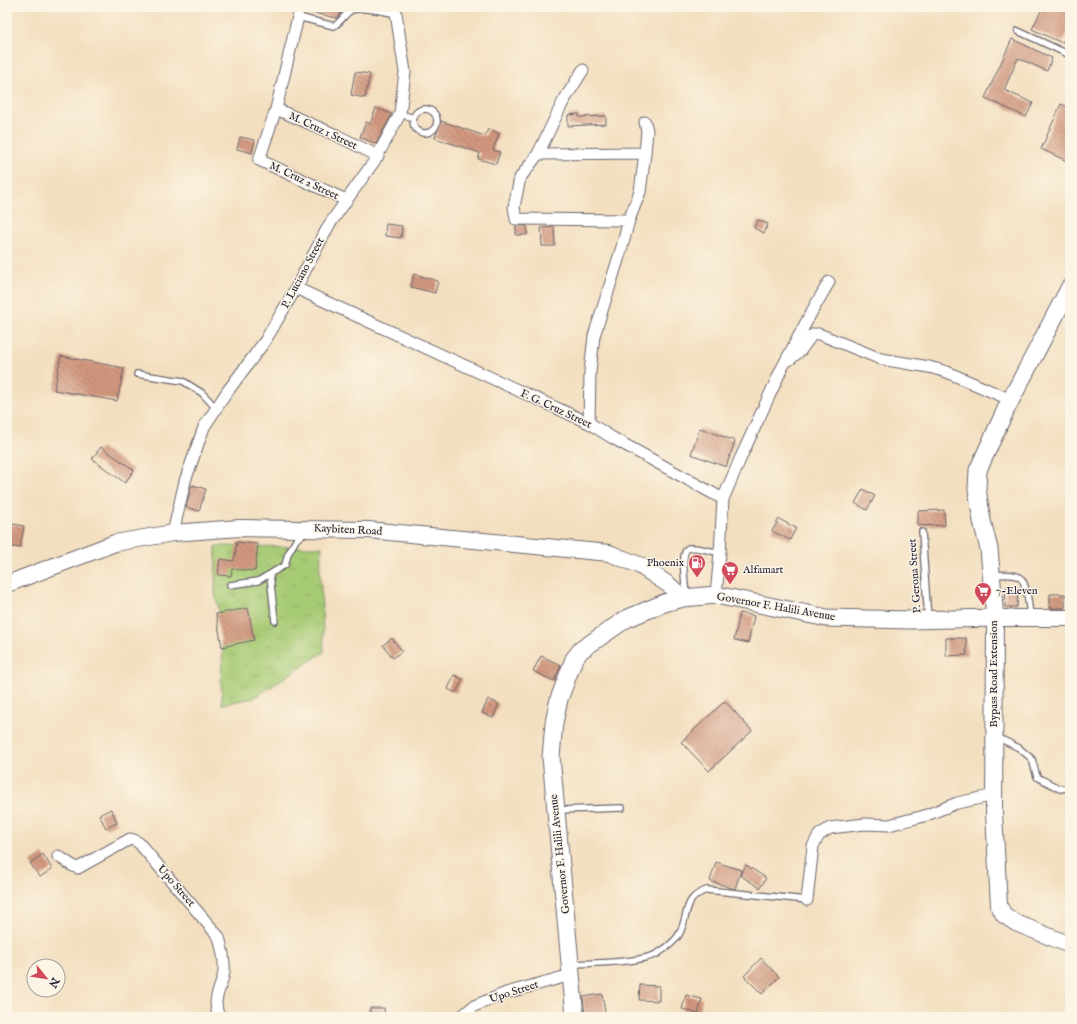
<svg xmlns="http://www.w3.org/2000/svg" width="1077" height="1024" font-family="'IM FELL English',serif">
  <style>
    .grass { fill: url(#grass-tufts); stroke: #647658 }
    .building { fill: url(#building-back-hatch) }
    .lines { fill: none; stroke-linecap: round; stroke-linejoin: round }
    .lane-casing { stroke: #6b646a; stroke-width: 8 }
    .street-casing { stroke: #6b646a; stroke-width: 13 }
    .secondary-casing { stroke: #6b646a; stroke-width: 18 }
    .primary-casing { stroke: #6b646a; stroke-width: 19 }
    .lane { stroke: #fff; stroke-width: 5.5 }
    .street { stroke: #fff; stroke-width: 11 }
    .secondary { stroke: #fff; stroke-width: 16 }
    .primary { stroke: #fff; stroke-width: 17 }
    .labels { text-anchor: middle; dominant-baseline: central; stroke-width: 3; stroke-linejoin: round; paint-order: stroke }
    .street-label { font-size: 11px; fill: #22223b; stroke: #fcf5e5 }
    .poi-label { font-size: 11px; fill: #22223b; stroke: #fcf5e5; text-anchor: start }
  </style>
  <defs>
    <pattern id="grass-tufts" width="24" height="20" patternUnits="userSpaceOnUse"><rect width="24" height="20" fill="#a7cb74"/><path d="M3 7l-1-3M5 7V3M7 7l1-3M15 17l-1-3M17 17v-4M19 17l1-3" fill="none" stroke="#8fae65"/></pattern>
    <pattern id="building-back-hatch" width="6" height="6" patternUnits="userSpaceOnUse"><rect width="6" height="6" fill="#d2987f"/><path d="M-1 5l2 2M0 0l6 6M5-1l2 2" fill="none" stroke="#aa7c69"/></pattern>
  </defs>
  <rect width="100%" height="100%" fill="#fcf5e5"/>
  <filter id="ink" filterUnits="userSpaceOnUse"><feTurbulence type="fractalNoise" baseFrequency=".025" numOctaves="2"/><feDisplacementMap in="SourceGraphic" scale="8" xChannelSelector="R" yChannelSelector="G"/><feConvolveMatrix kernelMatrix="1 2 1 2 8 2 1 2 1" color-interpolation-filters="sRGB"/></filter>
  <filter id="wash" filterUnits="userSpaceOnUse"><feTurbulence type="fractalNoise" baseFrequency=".012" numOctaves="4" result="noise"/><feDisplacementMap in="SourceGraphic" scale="16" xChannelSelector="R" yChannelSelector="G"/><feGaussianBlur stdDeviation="0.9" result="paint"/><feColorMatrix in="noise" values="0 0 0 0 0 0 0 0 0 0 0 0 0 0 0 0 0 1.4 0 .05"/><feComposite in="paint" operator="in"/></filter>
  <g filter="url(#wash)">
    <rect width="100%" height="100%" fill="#f3dfc0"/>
    <!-- grass -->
    <path class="grass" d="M216,546L322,547L320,569L324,652L254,698L222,704L221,679L224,632L215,594Z"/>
    <g id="blocks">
      <!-- building -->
      <path class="building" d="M305,7H343L341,13L337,18L304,11Z
        M1043,7H1070V26L1062,43L1032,29Z
        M1012,39L1052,58L1047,71L1018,58L1004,90L1033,103L1026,117L985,98Z
        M355,72L370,74L365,98L351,95Z
        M1061,104L1070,108V154L1067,161L1041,149Z
        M376,108L392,114L376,144L360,137L366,122L370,124Z
        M579,114V117L606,116V124L568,126V115Z
        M441,121L485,136L488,129L499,133L493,150L500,152L496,164L478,159L480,153L435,138Z
        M240,137L255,140L252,153L237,149Z
        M758,220L768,224L764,233L754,228Z
        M386,224L402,226L401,238L385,236Z
        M516,226H527V235H516Z
        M554,227L555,246H542L541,228Z
        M414,274L438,281L435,293L411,287Z
        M61,356L124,368L117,401L54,390Z
        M700,428L735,441L726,467L691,454Z
        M101,447L134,470L125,483L92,459Z
        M192,485L206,489L199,511L186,507Z
        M863,489L875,496L867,510L855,503Z
        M944,510L945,525L918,526V511Z
        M779,519L796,528L790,540L772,531Z
        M7,523L24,526L20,548L7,546Z
        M237,542L258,544L255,571L232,569L231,576L218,575L220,559L234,561Z
        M1006,587H1018L1017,607H1005Z
        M1050,594H1065V608H1050Z
        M248,608L254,640L222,647L216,614Z
        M740,613L754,616L748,643L734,640Z
        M392,638L402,651L393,658L383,645Z
        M946,638H966L967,655L946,656Z
        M541,656L561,665L554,681L533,671Z
        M454,675L463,679L456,693L448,689Z
        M488,699L499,704L493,718L482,713Z
        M725,701L752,731L709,771L681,742Z
        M111,809L117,823L106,828L99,815Z
        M43,854L52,869L40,877L30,863Z
        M716,862L741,870L735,889L710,881Z
        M746,865L766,878L760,888L740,875Z
        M761,958L779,977L762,994L744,976Z
        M640,985L659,986V1001L639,1000Z
        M602,994L606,1017H585L583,997Z
        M686,995L702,999L698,1014L682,1009Z
        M370,1008H384L385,1017H370Z"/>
    </g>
  </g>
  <g filter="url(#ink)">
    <use href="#blocks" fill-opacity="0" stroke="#6b646a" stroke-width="1"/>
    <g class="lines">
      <defs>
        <path id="lane" d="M298,17L334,26C341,22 344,15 350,11C360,5 385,12 396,14
          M1018,31L1070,55
          M413 121a12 12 0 1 1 24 0a12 12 0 1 1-24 0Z
          M400,114L414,118
          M137,374L183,381L202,393L216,408
          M922,532L928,619
          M270,575L275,621
          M993,575C1001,575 1012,573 1019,577C1027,581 1029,607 1030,616
          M230,585L258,581L285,565L288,554L296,540L305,531
          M686,596C686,587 679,550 689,548C698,547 711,551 720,553
          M997,737L1019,748L1032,759L1037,777L1060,789L1070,787
          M558,810L622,808
          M573,964C592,963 645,963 660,952C666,948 674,942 678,936C690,917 681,898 707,890L807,900"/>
        <path id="street" d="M583,70L563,102L538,154L520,178L514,207L516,219L629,220
          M276,109L298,17
          M538,154L645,153
          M346,200L259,160L276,109L336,135L378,156
          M296,288L589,423L611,437L723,499
          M789,360L801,350L811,336L815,334H819L881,359L929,367L947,372L1011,400
          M589,423L590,372L594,336L622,247L629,220L640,192L645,153L647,131L645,122
          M173,533L185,481L204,427L227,392L265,341L296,288L329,225L375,160L400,114L405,72L395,7
          M716,595L720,553L723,499L741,457L782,368L811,313L829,282
          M58,856L73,866L78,868L130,839L134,840L139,843L219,937C222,948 225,960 224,971C222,990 211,996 219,1017
          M807,900L813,846L819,835L830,828L865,824L889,825L924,816L957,803L995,795
          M461,1017L474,1006L506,993L571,975"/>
        <path id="secondary" d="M7,584L115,543L173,533L239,528L368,530L609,553L639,565L669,585L683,598
          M1070,618H995L994,813L999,906L1004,915L1016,923L1070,945"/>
        <path id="primary" d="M575,1017L551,757L554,723L559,699L574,659L581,650L626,619L664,603L683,598L716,595L827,618L910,620L995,618L989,549L982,521L977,489L978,470L1007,407L1070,287"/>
      </defs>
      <!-- lane casing -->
      <use href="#lane" class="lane-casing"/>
      <!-- street casing -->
      <use href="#street" class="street-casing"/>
      <!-- secondary casing -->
      <use href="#secondary" class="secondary-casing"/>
      <!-- primary casing -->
      <use href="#primary" class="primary-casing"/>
      <!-- lane -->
      <use href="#lane" class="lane"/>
      <!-- street -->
      <use href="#street" class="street"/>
      <!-- secondary -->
      <use href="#secondary" class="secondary"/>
      <!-- primary -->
      <use href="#primary" class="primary"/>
    </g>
  </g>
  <!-- icons -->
  <defs>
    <symbol id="fuel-pin" viewBox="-11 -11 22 30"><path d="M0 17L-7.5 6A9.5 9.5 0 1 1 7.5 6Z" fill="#d1495b" stroke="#fcf5e5"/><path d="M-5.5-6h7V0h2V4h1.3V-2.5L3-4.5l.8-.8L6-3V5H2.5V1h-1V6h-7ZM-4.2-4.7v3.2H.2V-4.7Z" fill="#fff"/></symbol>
    <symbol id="supermarket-pin" viewBox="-11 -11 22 30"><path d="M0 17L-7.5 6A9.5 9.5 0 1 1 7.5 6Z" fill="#d1495b" stroke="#fcf5e5"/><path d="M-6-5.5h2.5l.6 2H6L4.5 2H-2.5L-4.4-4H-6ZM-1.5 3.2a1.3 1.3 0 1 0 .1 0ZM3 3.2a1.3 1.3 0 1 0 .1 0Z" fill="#fff"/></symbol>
  </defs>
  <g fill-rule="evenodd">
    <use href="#fuel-pin" x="687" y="553" width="20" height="27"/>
    <use href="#supermarket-pin" x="720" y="560" width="20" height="27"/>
    <use href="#supermarket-pin" x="973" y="581" width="20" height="27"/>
  </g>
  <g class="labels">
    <!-- street labels -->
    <g class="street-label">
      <text transform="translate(323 131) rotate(25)">M. Cruz 1 Street</text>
      <text transform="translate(304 181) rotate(25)">M. Cruz 2 Street</text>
      <text transform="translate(303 273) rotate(-62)">P. Luciano Street</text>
      <text transform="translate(556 409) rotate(25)">F. G. Cruz Street</text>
      <text transform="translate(348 530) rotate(3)">Kaybiten Road</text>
      <text transform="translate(915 576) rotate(-94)">P. Gerona Street</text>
      <text transform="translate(776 607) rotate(10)">Governor F. Halili Avenue</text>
      <text transform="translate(994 674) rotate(-90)">Bypass Road Extension</text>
      <text transform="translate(560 854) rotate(-96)">Governor F. Halili Avenue</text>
      <text transform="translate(176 886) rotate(49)">Upo Street</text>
      <text transform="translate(514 992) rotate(-18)">Upo Street</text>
    </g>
    <!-- poi labels -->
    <g class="poi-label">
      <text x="684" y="563" text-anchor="end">Phoenix</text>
      <text x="743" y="570">Alfamart</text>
      <text x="996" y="591">7-Eleven</text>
    </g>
  </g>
  <!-- margin -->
  <rect width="1077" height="1024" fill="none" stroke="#fcf5e5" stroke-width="24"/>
  <!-- north arrow -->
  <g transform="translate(46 978) rotate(120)"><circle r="19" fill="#fcf5e5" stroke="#a5a1a1"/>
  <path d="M0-3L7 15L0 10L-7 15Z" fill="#d1495b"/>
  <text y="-6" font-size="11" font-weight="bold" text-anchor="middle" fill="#22223b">N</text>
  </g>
</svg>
